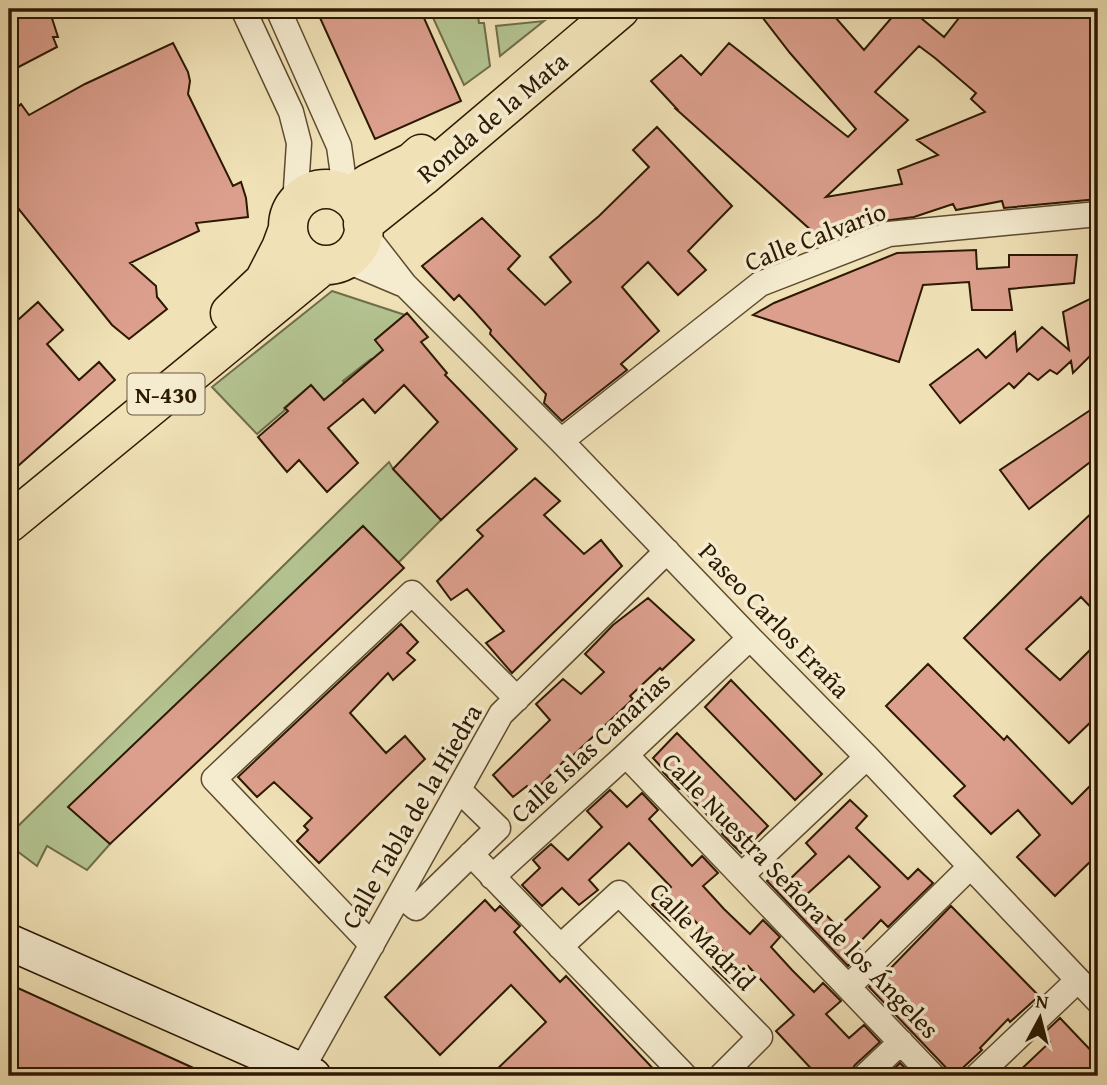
<svg xmlns="http://www.w3.org/2000/svg" width="1107" height="1085" font-family="'Gentium Book Plus',serif">
  <style>
    .green { fill: #b4c492; stroke: #706e4a; stroke-width: 2 }
    .building { fill: #dc9f8d; stroke: #2c1902; stroke-width: 2; fill-rule: evenodd }
    .lines { fill: none; stroke-linecap: round; stroke-linejoin: round }
    .street-casing { stroke: #5d4b2f; stroke-width: 27 }
    .secondary-casing { stroke: #2c1902; stroke-width: 38 }
    .highway-casing { stroke: #2c1902; stroke-width: 41 }
    .street { stroke: #f5ecd0; stroke-width: 24 }
    .secondary { stroke: #f5ecd0; stroke-width: 35 }
    .highway { stroke: #f0e1b6; stroke-width: 38 }
    .labels { text-anchor: middle; dominant-baseline: central; stroke-width: 7; stroke-linejoin: round; paint-order: stroke }
    .shield { fill: #f5ecd0; stroke: #685840; stroke-width: 2 }
    .shield-label { font-size: 24px; font-weight: bold; fill: #2c1902 }
    .street-label { font-size: 26px; fill: #2c1902; stroke: #f5ecd0 }
  </style>
  <rect width="100%" height="100%" fill="#f0e1b6"/>
  <filter id="stains"><feTurbulence type="fractalNoise" baseFrequency=".00286" numOctaves="4"/><feColorMatrix values="0 0 0 0 .2 0 0 0 0 .09 0 0 0 0 .02 0 0 0 .5 -.17"/></filter>
  <radialGradient id="worn" r=".72"><stop offset=".6" stop-color="#630" stop-opacity="0"/><stop offset="1" stop-color="#630" stop-opacity=".3"/></radialGradient>
  <!-- green -->
  <path class="green" d="M429,9H477L479,23H484L490,66L464,85Z
    M544,21L500,56L496,26Z
    M332,291L405,315L375,340L391,359H371L343,381L350,389L330,407L310,386L284,408L285,410L257,434L212,387Z
    M389,462L393,469L441,520L398,563L363,526L69,807L110,844L87,870L47,846L37,866L9,845V835Z"/>
  <!-- building -->
  <path class="building" d="M9,9H49L58,37H53L57,47L9,72Z
    M316,9H420L461,101L375,139Z
    M756,9H828L864,50L899,9H910L944,37L966,9H1098V199L1004,208L1002,201L956,210L953,204L914,217L875,222L822,240L676,109H677L651,81L681,55L701,75L729,43L848,137L856,129L790,53ZM919,46L935,58L976,93L971,99L985,112L917,140L938,155L898,170L902,184L826,197L908,120L875,92Z
    M173,43L188,72L190,81L188,94L233,186L241,182L246,198L248,217L196,223L199,231L130,263L156,286L157,297L167,309L129,339L112,325L9,197V115L21,104L29,115L85,84Z
    M657,127L732,206L688,251L706,270L678,295L648,262L622,287L659,331L621,364L627,370L562,421L544,403L546,394L490,334L491,330L474,311L459,295L454,300L422,266L482,218L520,256L508,269L545,305L571,282L550,257L599,216L649,167L633,150Z
    M976,250L977,269L1009,267V255H1077L1074,283L1009,289L1012,310H972L969,282L923,285L899,362L753,315L774,303L897,253Z
    M1098,295V348L1073,373L1071,361L1057,374L1050,370L1038,380L1029,373L1014,388L1009,383L960,423L930,385L978,349L986,358L1015,332L1017,351L1042,327L1069,350L1063,312Z
    M38,302L63,330L47,344L79,380L99,362L115,380L9,474V437L18,429L9,419V328Z
    M407,313L428,337L421,342L447,373L445,375L517,449L441,520L393,469L438,422L404,385L375,413L363,399L328,428L358,463L327,492L299,460L287,472L258,437L288,411L285,408L311,385L324,400L383,350L375,340Z
    M1098,405V456L1029,509L1000,470Z
    M535,478L560,501L544,515L584,554L601,540L622,566L512,673L486,643L504,631L467,589L451,600L437,581L483,536L477,530Z
    M1098,507V615L1081,597L1026,649L1060,680L1098,642V715L1069,743L964,638L1044,558Z
    M363,526L404,568L110,844L68,807Z
    M648,598L694,640L662,670L660,668L630,696L633,699L565,763L564,761L534,792L527,786L513,797L493,775L550,720L536,704L563,679L581,694L604,672L585,654L613,625Z
    M401,624L418,642L407,653L415,660L393,680L388,673L350,713L386,753L405,736L425,759L319,863L297,841L308,830L304,826L312,818L274,782L257,797L238,777Z
    M928,664L1004,740L1007,736L1072,804L1098,778V854L1055,896L1017,857L1040,835L1018,810L991,834L954,796L965,786L886,706Z
    M731,680L822,774L795,800L705,707Z
    M677,733L768,826L741,853L722,834L724,832L681,788L679,789L663,772L665,771L653,758Z
    M610,790L627,807L642,793L658,810L649,819L692,866L702,856L718,873L703,886L724,909L750,934L763,920L780,937L771,947L792,970L814,992L823,983L841,1001L826,1014L849,1038L864,1025L880,1042L855,1065L851,1071V1076H818L776,1031L794,1015L748,966L730,983L713,967L725,954L684,909L670,921L652,905L671,887L629,843L589,880L598,890L579,905L562,888L542,906L522,885L540,868L533,860L551,844L568,860L602,827L587,811Z
    M850,800L867,816L856,828L908,879L918,869L933,883L888,927L881,920L856,946L862,952L848,966L767,881L780,868L790,879L816,854L806,843ZM849,856L880,887L838,927L806,895Z
    M485,900L495,911L500,906L520,926L514,932L560,982L566,976L660,1076H490L546,1022L511,985L440,1055L385,997Z
    M951,906L1039,996L1010,1022L1008,1019L980,1048L982,1050L954,1076L869,987L882,974L883,976Z
    M9,984L211,1076H17L9,1073Z
    M1060,1018L1098,1058V1063L1085,1076H1014L1050,1042L1043,1034Z
    M900,1063L913,1076H886Z"/>
  <g class="lines">
    <defs>
      <path id="street" d="M243,9L291,112L299,143L295,204
        M278,9L339,146L346,196
        M363,231L405,285L561,441L750,638L867,757L1098,1001
        M345,260L402,284
        M561,441L760,284L889,234L1098,214
        M626,755L933,1076
        M471,854L685,1076
        M742,875L867,757
        M492,877L626,755L750,638
        M400,895L416,908L498,828L459,790
        M372,945L214,779L412,593L517,699
        M560,947L619,893L760,1037L721,1076
        M848,987L970,867
        M298,1076L501,714L667,551
        M865,1076L901,1042
        M977,1076L1078,980"/>
      <path id="secondary" d="M9,942L313,1076"/>
      <path id="highway" d="M288 227a38 38 0 1 1 76 0a38 38 0 1 1-76 0Z
        M349,197L369,183L412,162L421,154
        M363,224L422,177L620,9
        M230,313L264,281L281,248L288,229
        M9,523L323,265"/>
    </defs>
    <!-- street casing -->
    <use href="#street" class="street-casing"/>
    <!-- secondary casing -->
    <use href="#secondary" class="secondary-casing"/>
    <!-- highway casing -->
    <use href="#highway" class="highway-casing"/>
    <!-- street -->
    <use href="#street" class="street"/>
    <!-- secondary -->
    <use href="#secondary" class="secondary"/>
    <!-- highway -->
    <use href="#highway" class="highway"/>
  </g>
  <g class="labels">
    <!-- shield labels -->
    <rect class="shield" x="127.5" y="373.5" width="77" height="41" rx="5"/>
    <g class="shield-label">
      <text x="166" y="394">N-430</text>
    </g>
    <!-- street labels -->
    <g class="street-label">
      <text transform="translate(492 117) rotate(-40)">Ronda de la Mata</text>
      <text transform="translate(815 236) rotate(-21)">Calle Calvario</text>
      <text transform="translate(775 620) rotate(46)">Paseo Carlos Eraña</text>
      <text transform="translate(590 747) rotate(-43)">Calle Islas Canarias</text>
      <text transform="translate(411 816) rotate(-60)">Calle Tabla de la Hiedra</text>
      <text transform="translate(801 895) rotate(46)">Calle Nuestra Señora de los Ángeles</text>
      <text transform="translate(703 936) rotate(46)">Calle Madrid</text>
    </g>
  </g>
  <!-- margin -->
  <rect width="1107" height="1085" fill="none" stroke="#f0e1b6" stroke-width="35"/>
  <rect x="10" y="10" width="1086" height="1064" fill="none" stroke="#2c1902" stroke-width="3.5"/>
  <rect x="18" y="18" width="1072" height="1050" fill="none" stroke="#2c1902" stroke-width="2"/>
  <!-- north arrow -->
  <g transform="translate(1040 1018) rotate(7)" stroke="#f5ecd0" stroke-width="5" paint-order="stroke">
  <path d="M0-5L12 26L0 18L-12 26Z" fill="#2c1902"/>
  <text y="-10" font-size="19" font-weight="bold" text-anchor="middle" fill="#2c1902">N</text>
  </g>
  <rect width="100%" height="100%" filter="url(#stains)"/>
  <rect width="100%" height="100%" fill="url(#worn)"/>
</svg>
